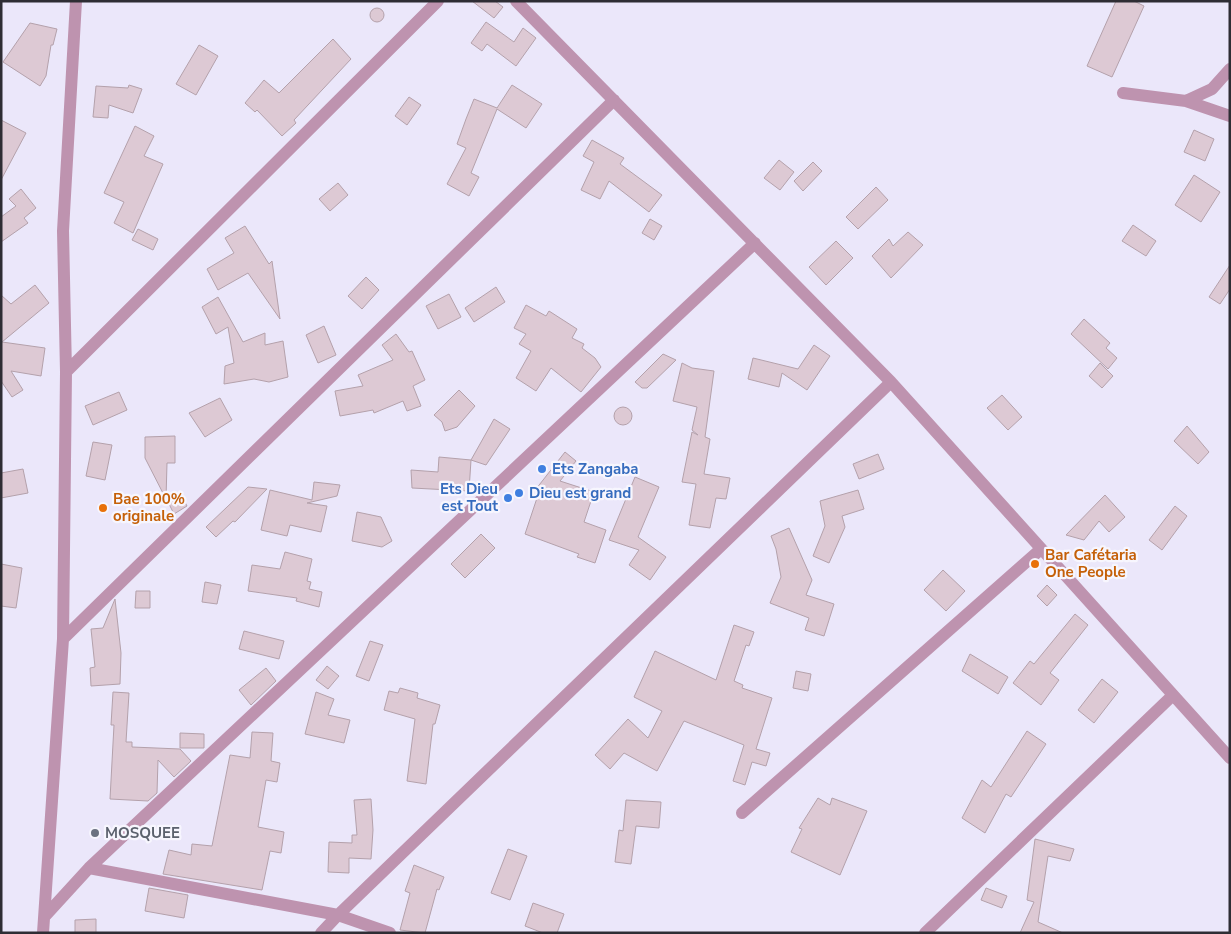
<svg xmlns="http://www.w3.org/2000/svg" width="1231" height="934" font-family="'Nunito Sans',sans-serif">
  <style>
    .building { fill: #ddc9d4; stroke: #b4a1ab }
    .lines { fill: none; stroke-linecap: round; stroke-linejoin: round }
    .minor { stroke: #be93af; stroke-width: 12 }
    .shop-dot { fill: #3f7fe0; stroke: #f7f6fe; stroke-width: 2 }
    .food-dot { fill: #e8710a; stroke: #f7f6fe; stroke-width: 2 }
    .worship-dot { fill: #6b7280; stroke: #f7f6fe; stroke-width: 2 }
    .labels { text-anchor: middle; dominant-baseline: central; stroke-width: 4.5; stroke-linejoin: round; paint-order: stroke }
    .shop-label { font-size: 15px; font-weight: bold; fill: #366cbe; stroke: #f7f6fe; text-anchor: start }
    .food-label { font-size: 15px; font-weight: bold; fill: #c56008; stroke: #f7f6fe; text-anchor: start }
    .worship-label { font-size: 15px; font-weight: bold; fill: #5b616d; stroke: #f7f6fe; text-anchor: start }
  </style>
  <rect width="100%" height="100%" fill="#ebe7fa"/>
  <!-- building -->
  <path class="building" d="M472,1H495L503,7L494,18Z
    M1116,1H1134L1144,6L1112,77L1087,66Z
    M370 15a7 7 0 1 1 14 0a7 7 0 1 1-14 0Z
    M486,22L514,42L523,28L536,38L516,66L487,44L482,51L471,43Z
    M30,23L57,29L53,45H51L46,76L40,86L3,62Z
    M333,39L351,59L294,120L296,123L282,136L257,110L255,112L245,103L264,80L279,93Z
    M199,45L218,56L196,95L176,84Z
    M129,85L142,89L133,113L109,105L108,118L93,117L96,86L128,88Z
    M512,85L542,104L526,128L497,109L471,173L479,177L469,196L447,184L466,148L457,144L466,119L474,99L497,108Z
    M409,97L421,105L407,125L395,116Z
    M1,120L26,133L1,180Z
    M135,126L154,136L144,156L163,164L133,233L114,223L124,202L104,193Z
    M1194,130L1214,139L1205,161L1184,152Z
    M592,140L624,158L620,164L662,195L649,212L609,181L600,199L581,190L594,162L583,156Z
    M779,160L794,172L780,190L764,178Z
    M813,162L822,171L803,191L794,181Z
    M1194,175L1220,192L1201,222L1175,205Z
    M338,183L348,195L330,211L319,199Z
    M876,187L888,200L858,229L846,217Z
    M21,189L36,208L24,218L28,223L1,242V217L16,206L9,199Z
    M650,219L662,226L654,240L642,233Z
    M1133,225L1156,241L1146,256L1122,241Z
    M245,226L269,264L272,261L280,319L248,273L218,290L207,269L234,253L225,238Z
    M138,229L158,239L153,250L132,240Z
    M908,232L923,245L891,278L872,256L889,239L893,246Z
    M836,241L853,258L826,285L809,267Z
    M1230,265V289L1220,304L1209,297Z
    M366,277L379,290L362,309L348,296Z
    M35,285L49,303L2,342L45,348L41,376L11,371L23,390L12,397L1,381V295L11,304Z
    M496,287L505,302L474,322L465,308Z
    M449,294L461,317L438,329L426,306Z
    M218,297L243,342L265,333V345L283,341L288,377L269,382L254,379L224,384L225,366L234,363L228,327L216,334L202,307Z
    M526,305L546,316L549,311L577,329L572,338L584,344L582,348L595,358L601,367L581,392L551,368L536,391L516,378L531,351L519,344L526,334L514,328Z
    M1084,319L1110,343L1106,348L1117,358L1108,369L1071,334Z
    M324,326L336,355L318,363L306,335Z
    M396,334L409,352L412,351L425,380L413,386L421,406L407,411L403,401L374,413L373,410L340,416L335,391L363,386L358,375L393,360L382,345Z
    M814,345L830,356L807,390L782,373L779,387L748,379L753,358L798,369Z
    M663,354L676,360L647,388H642L635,382Z
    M682,363L692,368L714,371L705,437L710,439L704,474L730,478L726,499L716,498L710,528L689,525L696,484L682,482L692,432L698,435L692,430L697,407L673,401Z
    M1100,363L1113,376L1102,388L1089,376Z
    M459,390L475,406L457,427L445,431L442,422L434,415Z
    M119,392L127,410L93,425L85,406Z
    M1002,395L1022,417L1008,430L987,408Z
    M220,398L232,420L205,437L189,413Z
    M614 416a9 9 0 1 1 18 0a9 9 0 1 1-18 0Z
    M494,419L510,429L486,465L471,460Z
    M1187,426L1209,452L1198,464L1174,441Z
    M175,436V463H167L166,499L145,458V437Z
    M93,442L112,445L105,480L86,476Z
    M565,452L576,461L560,481L594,492L584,522L606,530L595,563L577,557L579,554L525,534L539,492L536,489Z
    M878,454L884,469L859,479L853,464Z
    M439,457L471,460L469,491L412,488L411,470L438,472Z
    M23,469L28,493L1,498V473Z
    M635,477L659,487L638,537L666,557L650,580L629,565L639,550L609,540Z
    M314,482L340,485L337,496L307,503L327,506L321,532L290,525L287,536L261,530L270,490L312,500Z
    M248,487L267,489L235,522L233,521L216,537L206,527Z
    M858,490L864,509L842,516L845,527L829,563L813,556L825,526L820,501Z
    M180,493L187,506L174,514L167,500Z
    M1105,495L1125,517L1109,532L1099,521L1084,540L1066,535Z
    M1175,506L1187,516L1162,550L1149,540Z
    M357,512L381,517L392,541L382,547L352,541Z
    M789,528L812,580L806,595L834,604L824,636L805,630L809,618L770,603L781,577L776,549L771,536Z
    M481,534L495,548L465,578L451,564Z
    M285,552L312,559L307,581L311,582L309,589L322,592L319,607L296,601L297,598L248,591L252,565L280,569Z
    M1,564L22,568L16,608L1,606Z
    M943,570L965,591L946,611L924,590Z
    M205,582L221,585L217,604L202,602Z
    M1047,585L1057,595L1047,606L1037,596Z
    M136,591H150V608H135Z
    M115,599L121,653L120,684L91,686L90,668L95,667L91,629L103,628Z
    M1075,614L1088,625L1050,673L1059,680L1041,705L1013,683L1030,661L1034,664Z
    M734,625L754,632L749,646L746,645L734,681L743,685L742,688L772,698L756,749L770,753L766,766L752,762L745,785L733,781L744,745L684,721L657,771L624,753L610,769L595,755L628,719L648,738L662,711L634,697L655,651L716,680Z
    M244,631L284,641L279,659L239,649Z
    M370,641L383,645L369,681L356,676Z
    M970,654L1008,677L998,694L962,671Z
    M327,666L339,676L328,689L316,680Z
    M266,668L276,681L251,705L239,690Z
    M796,671L811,674L808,691L793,688Z
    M1102,679L1118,692L1094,723L1078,710Z
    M400,688L418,693L417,698L440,705L435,724H433L426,784L407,781L415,719L384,710L389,691L398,693Z
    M113,692L129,693L126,742H132V747L180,749L191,761L174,777L158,760L157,793L148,801L110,799L114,725H111Z
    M316,692L334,699L328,715L350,720L344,743L305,734Z
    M1027,731L1046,744L1011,797L1006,794L985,833L962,818L982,780L991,787Z
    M252,732L273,733L271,761L280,763L277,782L266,780L258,827L284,832L281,853L270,851L262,890L163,874L169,850L191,855L192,844L212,846L230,755L250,758Z
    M180,733L204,734V748H180Z
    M818,798L830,805L832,798L867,811L840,875L791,852L802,829L799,828Z
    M371,799L373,830L371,859L349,858V873L328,872L329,842L352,843V835H357L354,800Z
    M626,800L661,802L659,828L636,826L631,864L615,862L619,830L623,831Z
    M1035,839L1074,849L1070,861L1048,856L1038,922L1063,933H1020L1034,902L1027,900Z
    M508,849L527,856L510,900L491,893Z
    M414,865L444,877L439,890L437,889L425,933L400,930L410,893L405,891Z
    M149,888L188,895L184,918L145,911Z
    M986,888L1007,896L1002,908L981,900Z
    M533,903L564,914L557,933H543L525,926Z
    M96,919V933H75V920Z"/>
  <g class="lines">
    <!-- minor -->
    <path class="minor" d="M516,1L891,382L1230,758
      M1123,93L1186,101L1230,116
      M1186,101L1212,89L1230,69
      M66,372L438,1
      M63,639L614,100
      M742,813L1041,549
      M89,868L338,915L321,933
      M46,915L89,868L755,243
      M43,933L63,639L66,372L63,231L76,1
      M390,933L338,915L891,382
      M925,933L1172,696"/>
  </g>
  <!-- markers -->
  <g class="shop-dot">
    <circle cx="542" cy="469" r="5"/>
    <circle cx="519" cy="493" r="5"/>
    <circle cx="508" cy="498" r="5"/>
  </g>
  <g class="food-dot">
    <circle cx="103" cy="508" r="5"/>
    <circle cx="1035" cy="564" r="5"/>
  </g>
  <circle class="worship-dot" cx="95" cy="833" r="5"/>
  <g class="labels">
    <!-- shop labels -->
    <g class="shop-label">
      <text x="552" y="469">Ets Zangaba</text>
      <text x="498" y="489" text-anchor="end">Ets Dieu<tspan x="498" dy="17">est Tout</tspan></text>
      <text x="529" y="493">Dieu est grand</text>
    </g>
    <!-- food labels -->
    <g class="food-label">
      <text x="113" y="499">Bae 100%<tspan x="113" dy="17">originale</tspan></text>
      <text x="1045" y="555">Bar Cafétaria<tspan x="1045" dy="17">One People</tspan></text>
    </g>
    <!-- worship labels -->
    <g class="worship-label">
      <text x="105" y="833">MOSQUEE</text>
    </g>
  </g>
  <!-- border -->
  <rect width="1231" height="934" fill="none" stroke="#2e2d34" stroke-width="5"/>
</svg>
